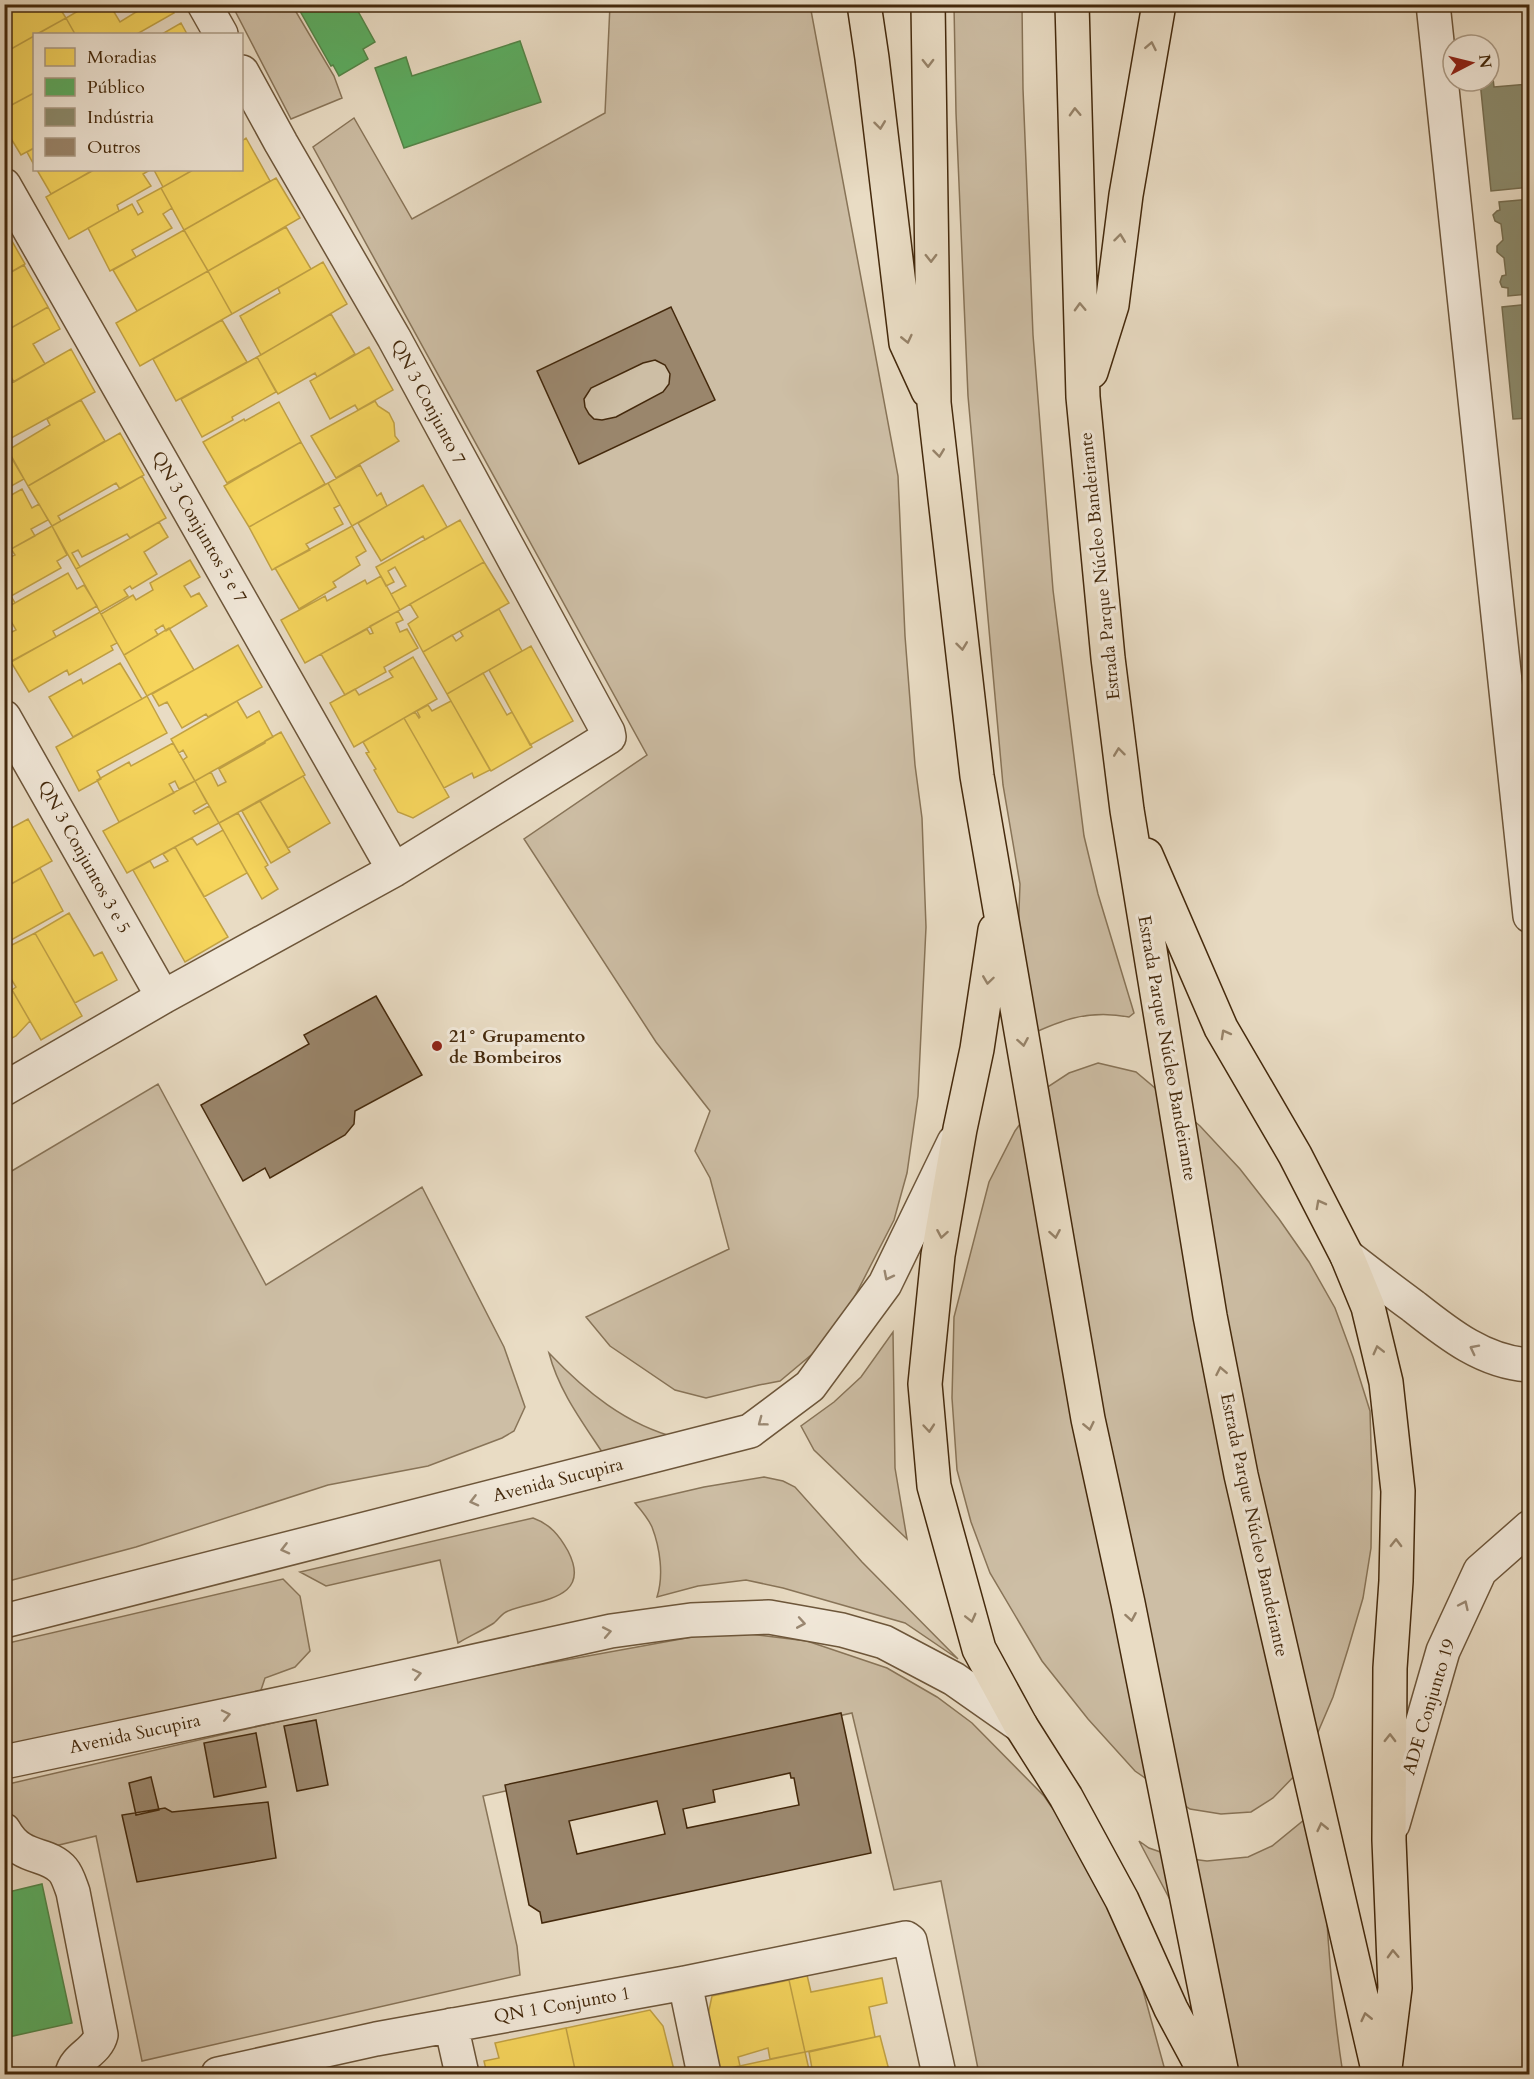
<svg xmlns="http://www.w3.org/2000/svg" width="1534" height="2079" font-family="Cardo,serif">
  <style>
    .green { fill: #cdbea5; stroke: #887458; stroke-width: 1.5 }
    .homes { fill: #f6d55c; stroke: #c1a144; stroke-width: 1.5 }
    .public { fill: #5aae61; stroke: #538648; stroke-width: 1.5 }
    .industry { fill: #8c8c6e; stroke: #766e51; stroke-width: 1.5 }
    .building { fill: #9a866c; stroke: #44290c; stroke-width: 1.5; fill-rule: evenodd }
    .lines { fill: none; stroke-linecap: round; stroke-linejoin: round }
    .minor-casing { stroke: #6d563a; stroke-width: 36 }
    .tertiary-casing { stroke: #6d563a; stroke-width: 36 }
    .trunk-casing { stroke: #44290c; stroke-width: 36 }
    .minor { stroke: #f1e8d9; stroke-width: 33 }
    .tertiary { stroke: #f1e8d9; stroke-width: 33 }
    .trunk { stroke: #e9dcc4; stroke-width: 33 }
    .oneway { stroke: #968268 }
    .oneway2 { stroke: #9a8872 }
    .poi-dot { fill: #8f2418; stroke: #f1e8d9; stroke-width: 2 }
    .labels { text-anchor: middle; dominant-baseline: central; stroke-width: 6; stroke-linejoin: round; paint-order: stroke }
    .street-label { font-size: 18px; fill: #44290c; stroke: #f1e8d9 }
    .poi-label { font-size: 18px; font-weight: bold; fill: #44290c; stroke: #f1e8d9; text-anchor: start }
  </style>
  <rect width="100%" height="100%" fill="#e9dcc4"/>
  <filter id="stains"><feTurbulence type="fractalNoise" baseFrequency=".00333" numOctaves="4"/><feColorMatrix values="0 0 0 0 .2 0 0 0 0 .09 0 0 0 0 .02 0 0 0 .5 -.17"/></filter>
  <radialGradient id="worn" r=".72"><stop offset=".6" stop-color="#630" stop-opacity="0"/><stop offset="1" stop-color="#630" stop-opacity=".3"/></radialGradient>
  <!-- green -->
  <path class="green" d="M232,5H292L334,76L342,98L291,119Z
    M610,5H810L898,476L905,636L915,765L922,818L926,927L918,1096L907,1173L894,1220L835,1335L780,1381L759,1385L706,1398L675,1390L610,1346L586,1317L729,1249L710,1178L695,1151L710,1111L656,1042L524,839L647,755L313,147L354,118L412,219L605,113Z
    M954,5H1022L1023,89L1033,335L1053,590L1084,836L1098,894L1134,1013L1129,1017C1084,1008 1054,1023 1014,1042L1020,884L1003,785L968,396L956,113Z
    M1098,1063L1136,1072L1200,1126L1240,1169L1279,1219L1309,1262L1335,1308L1353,1357L1370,1411L1372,1479L1371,1548L1363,1598L1348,1649L1333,1697L1303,1767L1273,1798L1251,1812L1221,1814L1190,1809L1135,1771L1088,1719L1042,1661L990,1573L971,1522L957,1470L952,1398L954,1317L989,1182L1015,1131L1046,1088L1069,1073Z
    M158,1084L266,1285L422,1187L504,1347L525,1407L514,1431L502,1438L428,1466L328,1485L136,1547L5,1582V1175Z
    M893,1332L895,1468L907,1539L814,1450L801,1426L834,1402L861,1377Z
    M549,1353C585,1391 626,1425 678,1438L606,1458C584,1424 559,1392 549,1353Z
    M764,1477L783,1481L795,1487L862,1562L958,1659L905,1623L783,1588L746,1580L698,1586L657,1597C664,1575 660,1548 652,1527C648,1518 641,1510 635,1503L704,1487Z
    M533,1518C550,1524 559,1535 568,1551C593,1600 539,1599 508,1611C502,1613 499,1619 494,1623C483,1630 470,1636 458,1643L440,1560L326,1586L300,1572Z
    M283,1579L300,1596L310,1651L295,1667L265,1678L260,1693L5,1750L4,1644Z
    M725,1631L807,1641L887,1668L937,1697L972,1723L1044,1796L1076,1842L1109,1907L1138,1972L1166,2074H979L941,1881L894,1890L852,1713L483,1796L517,1946L520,1975L142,2061L96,1836L10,1857L5,1835L4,1785L467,1678Z
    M1321,1806C1325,1896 1329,1986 1343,2074H1233L1186,1930L1139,1841L1149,1848L1175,1857L1207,1861L1248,1857L1272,1846Z"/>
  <!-- homes -->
  <path class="homes" d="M4,4H49L52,11L59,7L66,18L4,53Z
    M64,4H79L67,11Z
    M90,4H127L114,12L120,22L149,4H169L174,13L137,34H75L66,18Z
    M66,18L75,34H37Z
    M181,23L187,34H162Z
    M34,36V93L4,109V53Z
    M34,93V148L21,155L4,127V109Z
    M246,138L270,181L184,230L161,188L193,170H242V141Z
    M34,148V165L27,152Z
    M37,170H94L51,194Z
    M93,170H150L143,174L151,186L117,205L119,211L69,239L46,197Z
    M154,170H193L163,187Z
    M276,178L300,218L208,271L184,230Z
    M161,188L172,208L163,214L172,228L132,250L136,257L110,271L88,228L132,204L138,215L143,212L137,201Z
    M4,227L25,264L4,276Z
    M286,227L311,269L232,314L208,271Z
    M184,230L208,271L137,311L113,270Z
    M323,262L347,304L261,355L240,316L280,293L278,288Z
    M24,265L48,307L4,332V276Z
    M208,271L232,314L140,366L116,323Z
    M48,307L60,329L33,344L45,364L14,382L9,374L4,377V332Z
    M331,314L355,354L317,377L315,373L278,394L257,357Z
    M222,320L247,362L176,401L153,359Z
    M369,347L393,390L358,410L355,405L330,419L310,381Z
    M71,349L95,392L4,442V387Z
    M257,357L276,392L232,417L233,420L202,437L181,399Z
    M81,400L105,441L28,486L8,450L50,425L47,419Z
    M375,401L378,406L389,413L394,423L395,436L399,441L336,478L311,436Z
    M279,402L301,442L227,483L203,442L244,419L245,421Z
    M120,433L144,475L120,489L116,483L58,516L61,521L52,526L28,486Z
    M301,442L325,484L249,527L224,486Z
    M4,445L24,479L4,490Z
    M360,465L377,496L381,493L387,506L352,526L328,483Z
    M142,476L166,518L130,538L127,534L82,557L78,550L72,553L80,567L76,569L52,526Z
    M328,483L340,505L334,508L343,524L306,544L310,550L272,570L249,527Z
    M423,485L447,527L425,540L423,536L381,561L358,523Z
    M22,489L32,508L39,504L48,520L31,529L35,536L4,553V499Z
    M460,520L484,562L400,610L391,594L406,586L395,567L388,571L394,582L386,586L376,567Z
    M159,522L168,537L144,552L157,574L132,589L130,586L124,590L128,596L100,612L76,569Z
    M52,526L67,555L57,561L61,568L11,596L15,603L4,609V560L15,555L11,549Z
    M352,526L366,551L356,557L360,565L333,582L336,587L299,609L275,568Z
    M190,560L200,577L184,586L191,597L199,593L207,606L166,631L163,625L155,630L158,635L124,655L101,614L133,595L136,600L153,590L150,583Z
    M484,562L509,603L423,652L408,624L418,617L410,604Z
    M68,573L77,589L84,585L97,606L53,631L56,637L8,663L4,657V636L16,630L4,609Z
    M381,576L400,610L305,663L281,620L325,596L327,601L365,580L367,584Z
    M499,609L522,651L447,694L423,652L452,635L456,641L463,636L460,631Z
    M398,611L403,620L396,623L400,632L407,629L418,648L384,667L386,672L345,695L321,654L367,629L370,634L373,633L370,626Z
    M100,612L117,643L111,646L113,650L69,675L67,670L29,692L11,662Z
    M169,628L194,670L147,696L124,655Z
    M238,645L262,687L208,717L206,714L182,728L167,702L159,706L152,694Z
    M531,646L573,721L530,745L489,670Z
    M413,657L437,699L354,747L330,703L355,689L359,695L393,677L389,671Z
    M120,663L142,699L73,737L49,697L81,679L83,684Z
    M483,673L507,715L512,712L532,747L491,771L447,694Z
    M147,696L167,733L97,771L101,779L79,791L56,747Z
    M237,701L247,718L259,711L273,737L195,781L183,760L187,757L183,750L179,753L171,739Z
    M451,701L490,770L474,778L472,773L444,788L404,718L415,712L419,718L420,717L417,711L428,705L432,711Z
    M404,718L449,797L413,818L398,812L374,770L376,769L366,753L369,752L363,742Z
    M281,732L305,775L219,823L195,781L211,772L218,786L226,782L219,769L265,743V741Z
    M173,743L195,781L179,789L175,781L169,784L174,793L119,822L97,780L129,762L131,766Z
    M303,776L330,823L288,848L260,801Z
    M195,781L207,803L193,811L195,814L209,806L219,823L127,873L103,831Z
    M260,801L290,852L271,863L242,811Z
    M238,813L268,865L265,867L278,889L262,899L219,823Z
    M28,819L52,861L4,888V832Z
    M223,830L247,873L204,897L175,847L192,838L197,845Z
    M175,847L228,937L185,962L133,870L150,861L154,868L168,861L163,854Z
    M40,868L63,911L4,944V895L6,894L4,888Z
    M69,913L94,956L102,952L117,980L75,1003L35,933Z
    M35,933L82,1016L41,1040L12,990L16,987L10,977L6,979L4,976V949Z
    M4,976L30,1021L16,1036L4,1042Z
    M807,1975L811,1992L882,1978L887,2003L869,2007L875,2037L805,2052L789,1980Z
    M789,1980L805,2052L770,2059L768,2048L738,2057L740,2066L719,2071L708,2015L712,1996Z
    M650,2010L663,2026L675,2074H576L566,2028Z
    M566,2028L576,2074H487L484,2061L499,2058L495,2043Z
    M880,2036L890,2074H813L809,2052Z
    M805,2052L810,2074H720L719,2071L721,2070Z"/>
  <!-- public -->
  <path class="public" d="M296,4H354L375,42L363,49L368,59L339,76L333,65L331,66Z
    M520,41L541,102L404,148L375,68L406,57L412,76Z
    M42,1884L72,2023L4,2038V1893Z"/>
  <!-- industry -->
  <path class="industry" d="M1530,74V187L1491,191L1480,81H1489V78H1493L1494,87L1528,84V75Z
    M1530,199V294L1508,296V288L1502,287L1500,282L1502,276L1506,275L1504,258L1497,252V246L1503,240L1501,224L1495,221L1493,215L1497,211L1500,210L1499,202Z
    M1530,304V418L1513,419L1502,307Z"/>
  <!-- building -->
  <path class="building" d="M671,307L715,400L579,464L537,371ZM655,360L665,365L670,374L669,384L663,392L616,417L602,420L594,419L589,414L585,407L584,399L591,388L643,363Z
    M376,996L422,1075L355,1111L354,1124L345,1135L270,1178L265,1168L243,1181L201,1105L309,1044L304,1035Z
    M841,1713L871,1853L542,1923L540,1912L529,1905L505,1785ZM790,1773L791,1778H794L799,1805L687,1828L683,1809L715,1802L713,1790ZM657,1801L665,1834L577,1854L569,1821Z
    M316,1720L328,1785L297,1791L284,1726Z
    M256,1733L266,1787L214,1797L204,1743Z
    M151,1777L159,1810L136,1815L129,1783Z
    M268,1802L276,1858L137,1882L122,1815L165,1808L172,1812Z"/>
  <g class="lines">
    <defs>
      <path id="minor" d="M204,4L221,34
        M4,185L394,870
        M4,717L163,997
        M4,1089L163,997L394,870L609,737L608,732L394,338L281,143L242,72
        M4,1830C22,1862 47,1851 63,1870C68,1876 70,1884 73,1892L101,2035C97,2052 75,2057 72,2074
        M685,1983L704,2074
        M451,2025L462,2074
        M218,2074L376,2039L685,1983L906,1938L910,1941L939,2074"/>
      <path id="tertiary" d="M1433,4L1530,916
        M1347,1256C1369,1273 1391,1290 1413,1306C1447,1333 1484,1363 1530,1365
        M4,1621L750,1431L810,1386L885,1284L954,1142
        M4,1762L312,1697L611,1631L691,1620L769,1617L842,1630L884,1642L954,1679L1021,1726
        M1393,1824L1443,1651L1480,1571L1530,1527"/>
      <path id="trunk" d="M864,4L872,58L906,343L928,391
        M928,4L934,403L977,776L1088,1419L1128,1603L1222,2074
        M1072,4L1083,397L1108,658L1127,810L1210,1316L1241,1475L1379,2074
        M1091,372L1112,305L1126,195L1159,4
        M1146,855L1221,1028L1295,1155L1347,1256L1368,1307L1386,1382L1398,1491L1396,1581L1390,1668L1389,1840L1395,1988L1385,2068
        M995,930L977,1049L960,1129L938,1255L925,1384L934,1486L979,1649L1021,1726L1066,1797L1122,1900L1171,2009L1206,2074"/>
    </defs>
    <!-- minor casing -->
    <use href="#minor" class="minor-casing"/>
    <!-- tertiary casing -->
    <use href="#tertiary" class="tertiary-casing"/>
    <!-- trunk casing -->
    <use href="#trunk" class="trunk-casing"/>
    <!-- minor -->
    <use href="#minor" class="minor"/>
    <!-- tertiary -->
    <use href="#tertiary" class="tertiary"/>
    <!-- trunk -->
    <use href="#trunk" class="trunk"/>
  </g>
  <!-- one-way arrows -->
  <defs><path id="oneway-chevron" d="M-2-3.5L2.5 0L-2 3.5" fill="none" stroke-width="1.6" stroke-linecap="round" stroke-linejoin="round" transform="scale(1.5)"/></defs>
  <g class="oneway">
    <use href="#oneway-chevron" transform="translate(1151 46) rotate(-79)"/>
    <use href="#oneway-chevron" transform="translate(928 63) rotate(89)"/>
    <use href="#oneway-chevron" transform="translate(1075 112) rotate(-92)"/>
    <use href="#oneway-chevron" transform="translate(880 125) rotate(83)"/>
    <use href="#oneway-chevron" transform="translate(1120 238) rotate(-83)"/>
    <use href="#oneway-chevron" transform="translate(931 258) rotate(89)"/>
    <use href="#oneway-chevron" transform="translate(1080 307) rotate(-92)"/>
    <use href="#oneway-chevron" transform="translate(907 339) rotate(77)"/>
    <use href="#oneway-chevron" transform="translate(939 453) rotate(83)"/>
    <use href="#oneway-chevron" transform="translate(962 646) rotate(83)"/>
    <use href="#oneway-chevron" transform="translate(1119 752) rotate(-97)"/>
    <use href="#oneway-chevron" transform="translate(988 980) rotate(98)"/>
    <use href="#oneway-chevron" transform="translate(1225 1034) rotate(-119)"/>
    <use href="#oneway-chevron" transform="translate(1023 1042) rotate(80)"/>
    <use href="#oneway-chevron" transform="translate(1320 1204) rotate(-118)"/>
    <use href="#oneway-chevron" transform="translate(942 1234) rotate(100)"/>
    <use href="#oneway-chevron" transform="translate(1055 1234) rotate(80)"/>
    <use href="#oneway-chevron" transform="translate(1378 1350) rotate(-104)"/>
    <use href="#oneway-chevron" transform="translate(1221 1371) rotate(-101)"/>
    <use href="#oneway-chevron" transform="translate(1089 1426) rotate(78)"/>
    <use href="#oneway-chevron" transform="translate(929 1428) rotate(85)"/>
    <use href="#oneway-chevron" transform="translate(1396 1543) rotate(-89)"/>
    <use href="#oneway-chevron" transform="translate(1131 1617) rotate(80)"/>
    <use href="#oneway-chevron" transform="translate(971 1618) rotate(76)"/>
    <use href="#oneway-chevron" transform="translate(1390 1738) rotate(-89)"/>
    <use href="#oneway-chevron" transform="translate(1322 1827) rotate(-103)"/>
    <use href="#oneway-chevron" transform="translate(1393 1954) rotate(-92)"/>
    <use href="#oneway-chevron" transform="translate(1366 2017) rotate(-103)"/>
  </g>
  <g class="oneway2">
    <use href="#oneway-chevron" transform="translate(888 1276) rotate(117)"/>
    <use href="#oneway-chevron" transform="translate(1474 1349) rotate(-153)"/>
    <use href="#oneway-chevron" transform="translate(762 1422) rotate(143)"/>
    <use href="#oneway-chevron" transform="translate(474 1501) rotate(166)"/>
    <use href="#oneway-chevron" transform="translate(285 1549) rotate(166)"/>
    <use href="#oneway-chevron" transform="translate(1464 1605) rotate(-65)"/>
    <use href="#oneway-chevron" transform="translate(801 1623) rotate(10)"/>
    <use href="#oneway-chevron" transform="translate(607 1632) rotate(-11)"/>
    <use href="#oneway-chevron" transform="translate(417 1674) rotate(-12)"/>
    <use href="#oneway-chevron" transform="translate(226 1715) rotate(-12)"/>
  </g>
  <!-- markers -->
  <circle class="poi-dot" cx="437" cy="1046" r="6"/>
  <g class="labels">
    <!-- street labels -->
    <g class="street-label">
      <text transform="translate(428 402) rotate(62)">QN 3 Conjunto 7</text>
      <text transform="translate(199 527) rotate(60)">QN 3 Conjuntos 5 e 7</text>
      <text transform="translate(1100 566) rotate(-96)">Estrada Parque Núcleo Bandeirante</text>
      <text transform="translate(84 857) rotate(61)">QN 3 Conjuntos 3 e 5</text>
      <text transform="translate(1167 1048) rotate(80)">Estrada Parque Núcleo Bandeirante</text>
      <text transform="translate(558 1480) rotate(-14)">Avenida Sucupira</text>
      <text transform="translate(1254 1525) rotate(78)">Estrada Parque Núcleo Bandeirante</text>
      <text transform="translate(1429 1707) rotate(-73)">ADE Conjunto 19</text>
      <text transform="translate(135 1734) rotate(-12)">Avenida Sucupira</text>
      <text transform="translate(562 2005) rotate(-10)">QN 1 Conjunto 1</text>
    </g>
    <!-- poi labels -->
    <g class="poi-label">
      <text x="449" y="1036">21° Grupamento<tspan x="449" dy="21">de Bombeiros</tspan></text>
    </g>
  </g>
  <!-- margin -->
  <rect width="1534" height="2079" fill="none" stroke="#e9dcc4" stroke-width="24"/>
  <rect x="6" y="6" width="1522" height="2067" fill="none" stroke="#44290c" stroke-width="3"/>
  <rect x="12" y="12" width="1510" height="2055" fill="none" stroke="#44290c" stroke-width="1.5"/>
  <!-- legend -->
  <rect x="33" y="33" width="210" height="138" fill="#f1e8d9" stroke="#ac9c87" stroke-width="1.5"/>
  <rect x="45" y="48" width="30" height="18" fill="#f6d55c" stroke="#ac9c87" stroke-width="1.5"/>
  <text x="87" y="63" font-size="18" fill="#44290c">Moradias</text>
  <rect x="45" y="78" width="30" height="18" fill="#5aae61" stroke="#ac9c87" stroke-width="1.5"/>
  <text x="87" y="93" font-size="18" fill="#44290c">Público</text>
  <rect x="45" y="108" width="30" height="18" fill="#8c8c6e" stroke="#ac9c87" stroke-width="1.5"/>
  <text x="87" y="123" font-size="18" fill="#44290c">Indústria</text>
  <rect x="45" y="138" width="30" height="18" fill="#9a866c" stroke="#ac9c87" stroke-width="1.5"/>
  <text x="87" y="153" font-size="18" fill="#44290c">Outros</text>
  <!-- north arrow -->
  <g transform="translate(1471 63) rotate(83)"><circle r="28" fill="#f1e8d9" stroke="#ac9c87" stroke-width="1.5"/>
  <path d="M0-4.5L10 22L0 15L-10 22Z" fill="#8f2418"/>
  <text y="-9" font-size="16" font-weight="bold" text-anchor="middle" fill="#44290c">N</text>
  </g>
  <rect width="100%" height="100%" filter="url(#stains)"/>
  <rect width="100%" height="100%" fill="url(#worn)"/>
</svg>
